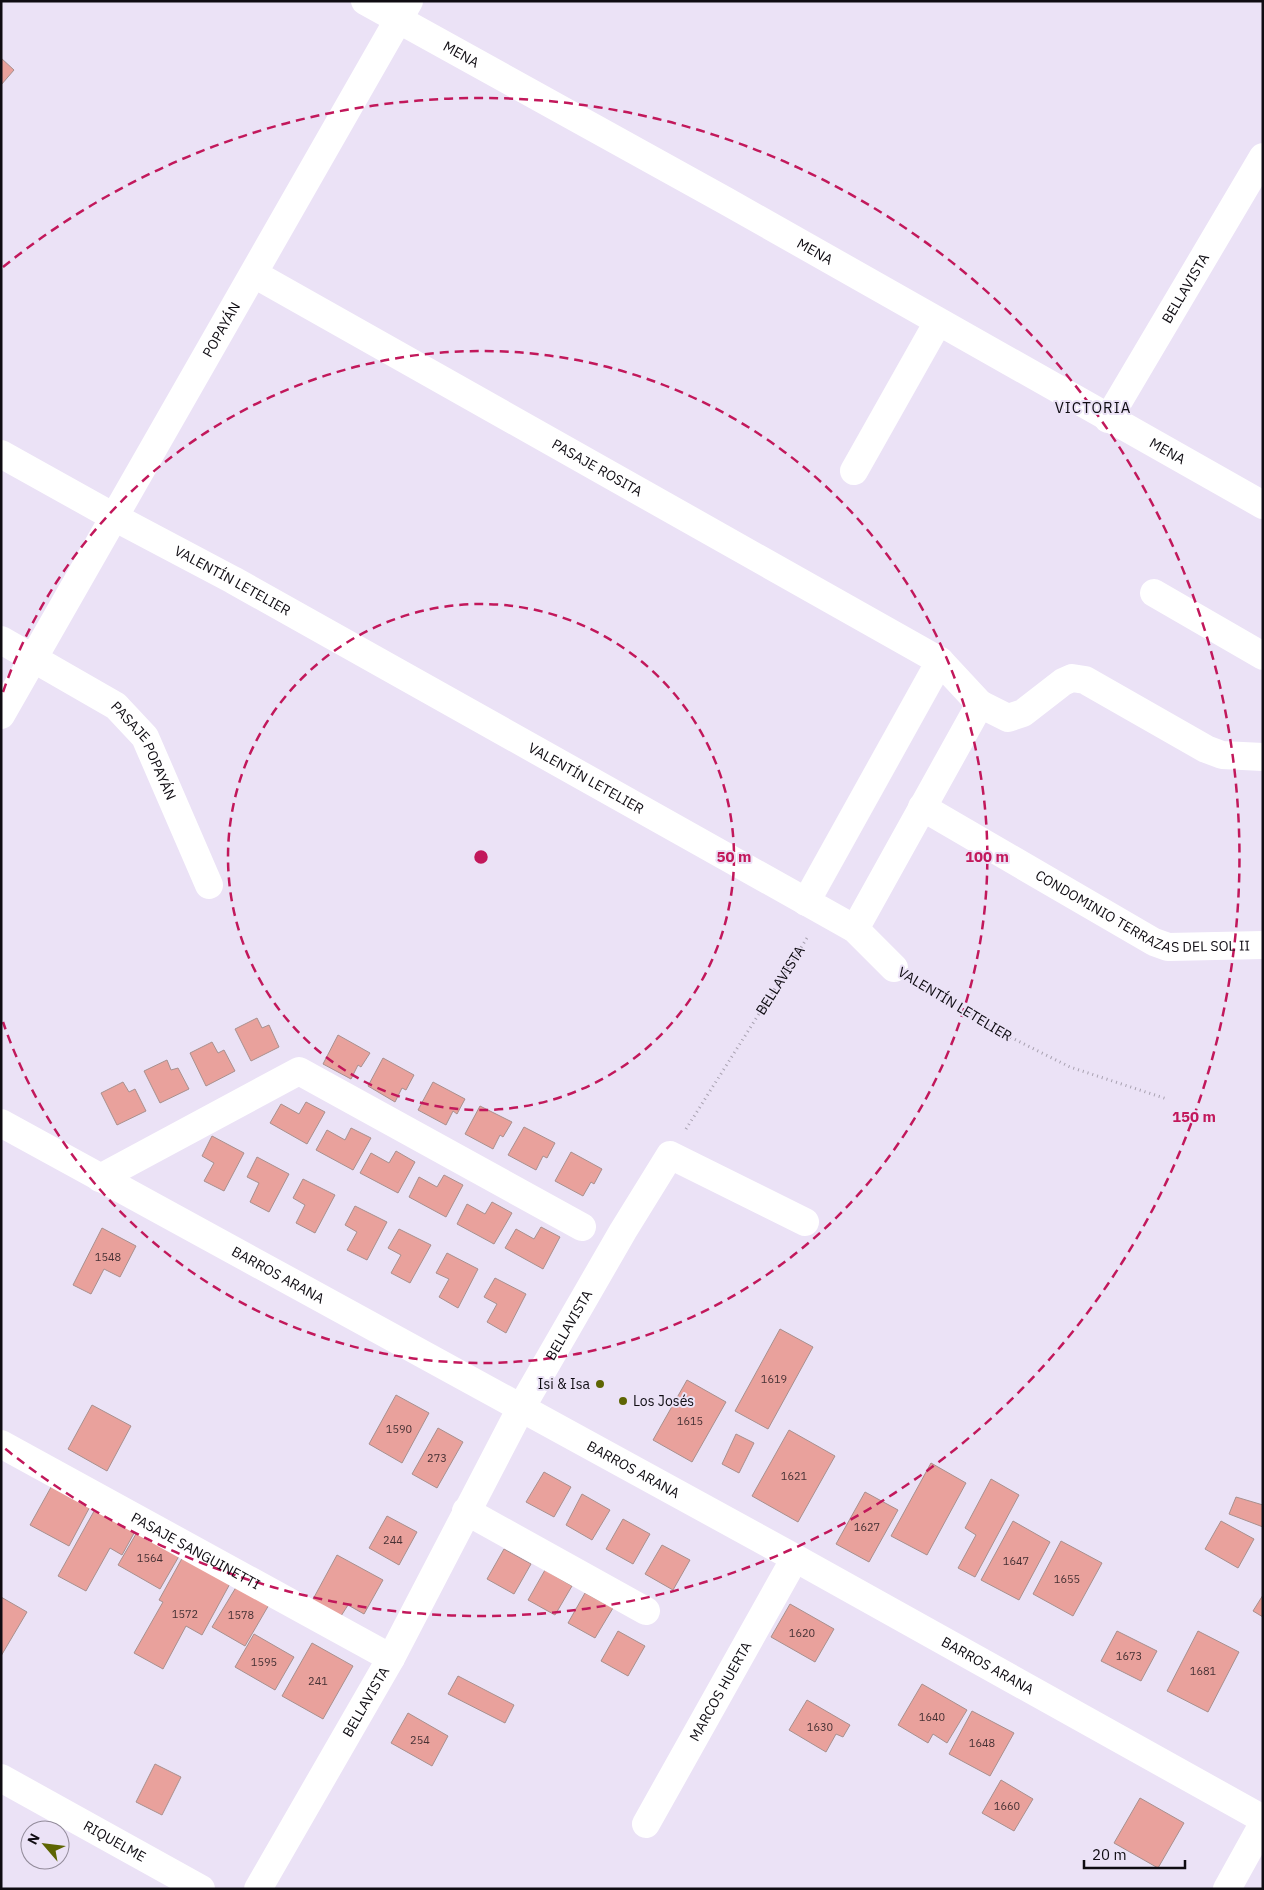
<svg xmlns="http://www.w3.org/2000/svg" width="1264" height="1890" font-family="'IBM Plex Sans',sans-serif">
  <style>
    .building { fill: #e9a19c; stroke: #a8908e }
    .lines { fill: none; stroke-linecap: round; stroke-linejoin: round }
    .path { stroke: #a8a1b0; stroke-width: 3; stroke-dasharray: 1 4; stroke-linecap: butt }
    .minor { stroke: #fff; stroke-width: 28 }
    .major { stroke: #fff; stroke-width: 28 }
    .ring { fill: none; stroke: #c2185b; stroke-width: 2.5; stroke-dasharray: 9 6 }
    .poi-dot { fill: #5e6503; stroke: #ebe2f6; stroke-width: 2 }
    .labels { text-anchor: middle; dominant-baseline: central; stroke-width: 4; stroke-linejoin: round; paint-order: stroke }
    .number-label { font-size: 11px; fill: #463134 }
    .street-label { font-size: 14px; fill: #0f0c12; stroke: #ebe2f6 }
    .poi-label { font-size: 14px; fill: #0f0c12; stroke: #ebe2f6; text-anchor: end }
    .neighbourhood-label { font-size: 15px; letter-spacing: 1px; fill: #0f0c12; stroke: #ebe2f6 }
    .centre { fill: #c2185b; stroke: #ebe2f6; stroke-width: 2.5 }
    .ring-label { font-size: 15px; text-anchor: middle; font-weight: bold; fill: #c2185b; stroke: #ebe2f6; stroke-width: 4; stroke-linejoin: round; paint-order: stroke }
  </style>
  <rect width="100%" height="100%" fill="#ebe2f6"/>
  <!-- building -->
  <path class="building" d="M1,58L14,70L1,85Z
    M257,1018L262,1028L269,1025L279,1047L251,1061L235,1029Z
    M338,1035L370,1053L361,1067L358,1065L351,1079L323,1064Z
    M212,1042L218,1053L224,1050L235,1071L206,1086L190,1053Z
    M383,1058L414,1075L406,1090L402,1088L395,1102L368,1086Z
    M167,1060L171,1070L178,1068L189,1089L160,1103L144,1071Z
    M123,1082L129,1092L135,1089L146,1111L117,1125L101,1093Z
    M433,1082L465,1099L457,1114L453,1111L446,1125L418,1110Z
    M306,1102L325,1112L307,1144L270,1123L281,1104L299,1114Z
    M480,1106L512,1122L503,1137L500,1135L493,1149L465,1134Z
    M524,1127L555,1143L547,1158L543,1156L536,1170L508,1155Z
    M351,1128L371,1138L353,1170L316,1150L327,1130L345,1140Z
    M212,1136L244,1153L224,1191L204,1181L214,1163L202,1156Z
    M396,1151L415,1162L398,1193L360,1173L371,1153L389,1163Z
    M571,1152L602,1169L594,1184L591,1182L583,1196L555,1181Z
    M257,1157L289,1174L269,1212L250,1202L259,1183L247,1177Z
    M444,1175L463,1185L446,1217L409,1197L419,1177L437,1187Z
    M303,1179L335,1195L315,1233L296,1223L305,1205L293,1198Z
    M492,1202L512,1213L494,1244L457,1224L467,1204L485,1214Z
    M355,1206L387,1222L367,1260L347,1250L357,1232L345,1225Z
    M541,1227L560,1237L543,1269L505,1248L516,1229L534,1239Z
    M102,1228L136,1246L120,1277L104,1269L91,1294L73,1285Z
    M399,1229L431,1245L410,1283L391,1273L401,1255L388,1248Z
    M447,1253L478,1269L458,1308L439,1297L449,1279L436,1273Z
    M495,1278L526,1294L506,1333L487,1322L497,1304L484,1297Z
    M780,1329L813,1347L768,1429L735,1411Z
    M687,1380L726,1402L692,1462L653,1440Z
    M396,1395L429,1413L402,1463L369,1444Z
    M92,1405L131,1426L107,1471L68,1449Z
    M438,1428L463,1442L437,1488L412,1474Z
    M789,1430L835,1456L798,1522L752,1496Z
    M736,1434L754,1443L739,1473L722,1464Z
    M931,1463L966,1483L927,1555L891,1536Z
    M544,1472L571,1487L554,1517L526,1502Z
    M991,1479L1019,1495L975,1577L958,1568L976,1535L965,1528Z
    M55,1480L93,1501L69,1546L30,1525Z
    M865,1492L898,1510L869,1562L836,1544Z
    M582,1494L610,1510L592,1540L566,1525Z
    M1236,1497L1263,1505V1527L1229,1514Z
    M98,1504L138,1526L122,1555L110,1548L86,1591L58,1576Z
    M387,1516L417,1532L399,1565L369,1548Z
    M623,1519L650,1534L633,1564L606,1549Z
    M1013,1521L1050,1542L1019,1600L981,1580Z
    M1221,1521L1254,1539L1238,1568L1205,1549Z
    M140,1527L182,1551L160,1589L118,1565Z
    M1061,1541L1102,1563L1073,1616L1033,1594Z
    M662,1545L690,1560L673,1590L645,1574Z
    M504,1549L531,1564L514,1594L487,1579Z
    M185,1553L232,1580L202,1635L186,1626L163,1669L134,1653L163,1602L159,1600Z
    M337,1555L383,1580L364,1614L348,1605L341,1616L312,1601Z
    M545,1570L572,1586L555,1615L528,1600Z
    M238,1584L270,1603L245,1646L212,1627Z
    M585,1593L613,1608L595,1638L568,1623Z
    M1263,1595V1617L1253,1611Z
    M1,1597L27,1612L1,1656Z
    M790,1604L834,1629L815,1662L771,1637Z
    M618,1631L645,1646L628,1676L601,1661Z
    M1117,1631L1157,1651L1141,1681L1101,1661Z
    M1198,1631L1239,1652L1208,1712L1167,1691Z
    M254,1634L294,1657L275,1690L235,1667Z
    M312,1643L353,1666L323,1719L282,1696Z
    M458,1676L514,1705L505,1723L448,1694Z
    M922,1684L967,1710L947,1743L933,1734L928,1743L898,1725Z
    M807,1700L850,1725L843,1737L836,1734L826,1752L789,1730Z
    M972,1711L1014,1733L990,1776L949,1754Z
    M408,1713L448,1736L432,1766L391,1743Z
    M155,1764L181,1777L162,1815L136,1802Z
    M1001,1780L1033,1799L1014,1831L982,1813Z
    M1140,1798L1184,1823L1158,1868L1114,1843Z"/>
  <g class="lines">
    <!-- path -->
    <g class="path">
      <path d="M920,984L996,1030L1070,1067L1167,1099"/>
      <path id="s1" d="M686,1129L807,938"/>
    </g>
    <!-- minor -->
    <g class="minor">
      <path id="s2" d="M365,1L726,201L1263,505"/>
      <path id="s3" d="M254,274L940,661L980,704L855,929"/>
      <path id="s4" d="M1108,419L1263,157"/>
      <path id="s5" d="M1,454L114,517L233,580L855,929L894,968"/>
      <path d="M854,471L938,322"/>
      <path d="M1154,593L1263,656"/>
      <path id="s6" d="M1,640L116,706L145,737L209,885"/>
      <path d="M980,704L1008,718L1023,713L1063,682L1072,678L1085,680L1206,749L1222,755L1263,757"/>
      <path id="s7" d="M1,715L409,1"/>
      <path id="s8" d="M922,807L1154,942L1168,947L1263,945"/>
      <path d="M806,902L940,661"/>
      <path id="s9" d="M1,1123L795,1558L1263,1819"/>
      <path d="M100,1178L299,1071L582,1227"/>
      <path id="s10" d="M1,1444L391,1658"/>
      <path d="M466,1511L646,1611"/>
      <path id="s11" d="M646,1824L795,1558"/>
      <path id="s12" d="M258,1889L391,1658L521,1408L623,1231L670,1155L805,1222"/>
      <path d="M1227,1889L1263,1824"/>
    </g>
    <!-- major -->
    <path class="major" id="s13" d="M1,1778L201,1889"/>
  </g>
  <!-- distance rings -->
  <g class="ring">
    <circle cx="481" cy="857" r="253"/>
    <path d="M3 692A506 506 0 1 1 3 1022"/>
    <path d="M3 267A759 759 0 1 1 3 1447"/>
  </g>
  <!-- markers -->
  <g class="poi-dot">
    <circle cx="600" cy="1384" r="5"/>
    <circle cx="623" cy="1401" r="5"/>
  </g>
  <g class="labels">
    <!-- number labels -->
    <g class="number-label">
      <text x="108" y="1257">1548</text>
      <text x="774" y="1379">1619</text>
      <text x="690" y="1421">1615</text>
      <text x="399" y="1429">1590</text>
      <text x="437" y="1458">273</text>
      <text x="794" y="1476">1621</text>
      <text x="867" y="1527">1627</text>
      <text x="393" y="1540">244</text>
      <text x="150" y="1558">1564</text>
      <text x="1016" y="1561">1647</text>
      <text x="1067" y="1579">1655</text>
      <text x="185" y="1614">1572</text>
      <text x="241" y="1615">1578</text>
      <text x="802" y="1633">1620</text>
      <text x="1129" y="1656">1673</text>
      <text x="264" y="1662">1595</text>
      <text x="1203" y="1671">1681</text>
      <text x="318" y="1681">241</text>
      <text x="932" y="1717">1640</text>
      <text x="820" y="1727">1630</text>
      <text x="420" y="1740">254</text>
      <text x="982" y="1743">1648</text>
      <text x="1007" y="1806">1660</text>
    </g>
    <!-- street labels -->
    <g class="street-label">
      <text stroke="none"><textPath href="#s2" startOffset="110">MENA</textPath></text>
      <text stroke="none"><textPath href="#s2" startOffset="515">MENA</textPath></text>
      <text stroke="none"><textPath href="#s4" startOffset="152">BELLAVISTA</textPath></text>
      <text stroke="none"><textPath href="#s7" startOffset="444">POPAYÁN</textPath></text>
      <text stroke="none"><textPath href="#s2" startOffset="920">MENA</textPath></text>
      <text stroke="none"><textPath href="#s3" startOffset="394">PASAJE ROSITA</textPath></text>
      <text stroke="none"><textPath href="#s5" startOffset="264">VALENTÍN LETELIER</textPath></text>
      <text stroke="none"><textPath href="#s6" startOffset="186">PASAJE POPAYÁN</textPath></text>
      <text stroke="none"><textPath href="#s5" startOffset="669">VALENTÍN LETELIER</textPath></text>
      <text stroke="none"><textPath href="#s8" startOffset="249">CONDOMINIO TERRAZAS DEL SOL II</textPath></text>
      <text stroke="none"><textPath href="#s1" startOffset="176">BELLAVISTA</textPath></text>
      <text transform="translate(955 1004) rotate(31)">VALENTÍN LETELIER</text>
      <text stroke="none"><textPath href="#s9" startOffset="316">BARROS ARANA</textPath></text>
      <text stroke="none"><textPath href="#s12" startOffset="644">BELLAVISTA</textPath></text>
      <text stroke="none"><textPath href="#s9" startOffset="721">BARROS ARANA</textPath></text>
      <text stroke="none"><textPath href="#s10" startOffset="222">PASAJE SANGUINETTI</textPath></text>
      <text stroke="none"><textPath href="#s9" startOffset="1126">BARROS ARANA</textPath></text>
      <text stroke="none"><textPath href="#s11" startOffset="152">MARCOS HUERTA</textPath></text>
      <text stroke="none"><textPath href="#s12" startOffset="216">BELLAVISTA</textPath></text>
      <text stroke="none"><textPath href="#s13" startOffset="130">RIQUELME</textPath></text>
    </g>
    <!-- poi labels -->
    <g class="poi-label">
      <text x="590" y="1384">Isi &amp; Isa</text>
      <text x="633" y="1401" text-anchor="start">Los Josés</text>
    </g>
    <!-- neighbourhood labels -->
    <g class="neighbourhood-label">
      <text x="1093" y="407">VICTORIA</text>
    </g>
  </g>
  <circle cx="481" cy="857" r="8" class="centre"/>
  <g class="ring-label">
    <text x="734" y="862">50 m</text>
    <text x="987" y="862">100 m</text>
    <text x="1194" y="1122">150 m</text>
  </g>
  <!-- border -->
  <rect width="1264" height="1890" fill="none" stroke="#0f0c12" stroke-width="5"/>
  <!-- north arrow -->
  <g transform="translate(45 1845) rotate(298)"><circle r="24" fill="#ebe2f6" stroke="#938c9b"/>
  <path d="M0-4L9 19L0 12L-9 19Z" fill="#5e6503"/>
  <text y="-8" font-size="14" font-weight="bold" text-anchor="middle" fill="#0f0c12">N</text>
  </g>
  <!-- scale -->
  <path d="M1084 1860v8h101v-8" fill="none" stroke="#0f0c12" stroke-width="2.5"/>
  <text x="1092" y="1860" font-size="15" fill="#0f0c12" stroke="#ebe2f6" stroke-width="4" paint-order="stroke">20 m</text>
</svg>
